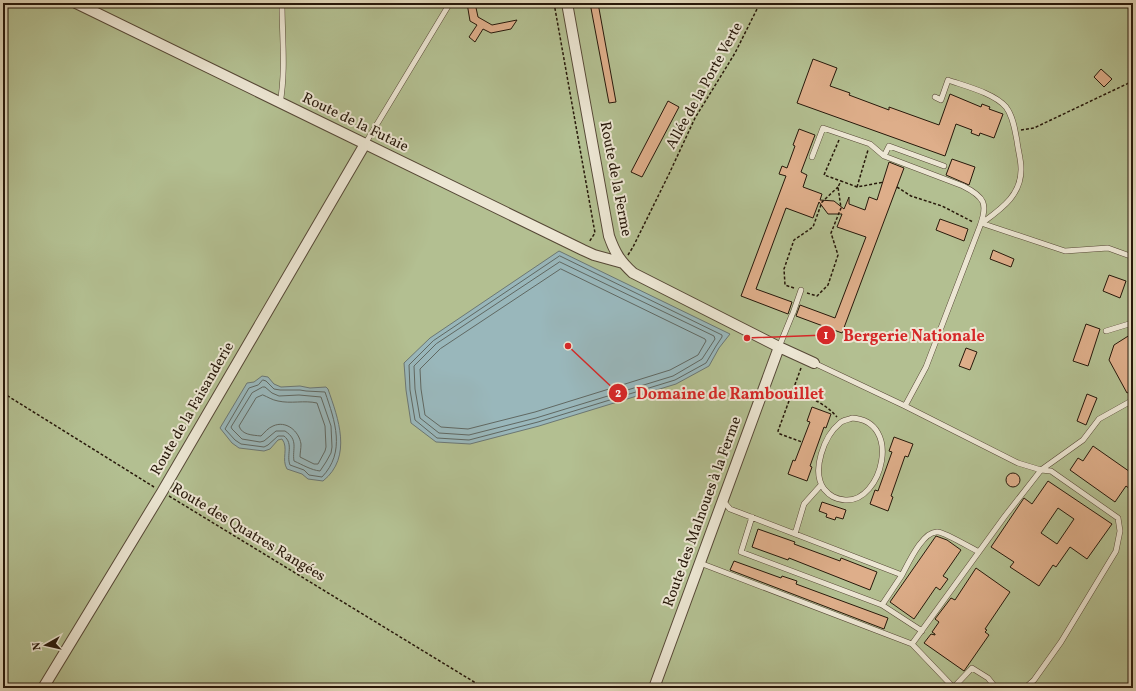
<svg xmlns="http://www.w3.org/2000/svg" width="1136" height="691" font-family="Vollkorn,serif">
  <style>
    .green { fill: #b3bf91; stroke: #6d6c4e }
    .water { fill: #99b7bb; stroke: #6b7774 }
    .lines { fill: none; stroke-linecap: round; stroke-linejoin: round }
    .shore { stroke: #606862; stroke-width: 1 }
    .building { fill: #deae8a; stroke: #27180a; fill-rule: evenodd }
    .service-casing { stroke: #564836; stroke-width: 6 }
    .minor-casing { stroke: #564836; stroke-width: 12 }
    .path { stroke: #27180a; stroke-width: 1.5; stroke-dasharray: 3 2; stroke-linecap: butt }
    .service { stroke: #ece6d3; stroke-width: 5 }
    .minor { stroke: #ece6d3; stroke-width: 10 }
    .labels { text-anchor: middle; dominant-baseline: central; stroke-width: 4; stroke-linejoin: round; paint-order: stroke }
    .street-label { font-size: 15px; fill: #27180a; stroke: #ece6d3 }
    .leader { fill: none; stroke: #d62828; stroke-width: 1.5 }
    .callout-dot { fill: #d62828; stroke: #ece6d3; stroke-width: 1.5 }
    .mark-label { font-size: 12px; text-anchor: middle; font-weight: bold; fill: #fff }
    .callout-label { font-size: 16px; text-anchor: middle; font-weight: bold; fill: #d62828; stroke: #ece6d3; stroke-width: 4; stroke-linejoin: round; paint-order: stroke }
  </style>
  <rect width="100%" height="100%" fill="#e2d9bb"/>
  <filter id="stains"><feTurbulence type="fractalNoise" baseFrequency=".005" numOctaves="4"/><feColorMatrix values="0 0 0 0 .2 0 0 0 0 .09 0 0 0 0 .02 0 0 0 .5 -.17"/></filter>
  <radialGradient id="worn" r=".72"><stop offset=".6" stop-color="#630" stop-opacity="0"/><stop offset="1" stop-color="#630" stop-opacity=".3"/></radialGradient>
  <!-- green -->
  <path class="green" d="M3,3H1133V688H3Z"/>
  <!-- water -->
  <path class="water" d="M559,251L730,334L719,348L709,366L676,384L539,426L470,444L436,442L411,423L406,390L404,363L430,338Z
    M262,376L268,377L274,384L281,387L300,386L310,388L326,387L328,389C338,418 353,457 323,481L308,479L302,474L287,469C281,459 289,448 282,439L278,440L270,449L264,451L239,448L232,443L220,428L247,383L254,382Z"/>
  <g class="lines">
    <!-- shore -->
    <path class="shore" d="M560,256L722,335V337L716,346L706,363L675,380L538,422L469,440L437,438L415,420L410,390L409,365L433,341Z
      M560,262L714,336L715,339L702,359L673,376L536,418L469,435L439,433L420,418L415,389L414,366L436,344Z
      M561,269L705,339L706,341L698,355L670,370L535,412L468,429L441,427L425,415L421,389L420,369L440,349Z
      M263,380L266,381L274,389L280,390H300L306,391L325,392C335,421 346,452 322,477L309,475L304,470L290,465C286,455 294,444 284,436H278L268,445L264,447L241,444L235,440L225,429L249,388L258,385Z
      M263,387H265L272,393L279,396L299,395L321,397L331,426L332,447L331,453L326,462L320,471C311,470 303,465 294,461C292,449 299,440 285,431H276L264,441L260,442L242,439L232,429L231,427L252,393Z
      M263,395C268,397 272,400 278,401C291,404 304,400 317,403L325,426L326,447L325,451L318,464H314L300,457C300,453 301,449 301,444C299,431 286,420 273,426C268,428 265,432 261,436C252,435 242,435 239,426L256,398Z"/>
  </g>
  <!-- building -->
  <path class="building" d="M467,3H475L478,17L492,25L517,20L511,29L491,33L483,29L475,42L469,37L477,25L470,21Z
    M590,3H598L616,102L609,103Z
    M813,59L837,68L830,86L850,93L849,95L889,110V107L939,125L950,94L981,107L982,104L990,107L989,109L1003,114L994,138L980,133L979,136L971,133L972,130L956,124L945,156L797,103Z
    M1101,69L1112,79L1104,87L1094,77Z
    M668,101L679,107L642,177L631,172Z
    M799,129L815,135L801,172L807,175L803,187L822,194L820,200L834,201L844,209L849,197V204L865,210L869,197L877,200L889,162L904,168L842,333L796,316L800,305L835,318L866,237L837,227L842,214H828L819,202L813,218L786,208L756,289L792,302L788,314L741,296L786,176L779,174L782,166L787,168L795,146L793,145Z
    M952,159L975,167L969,185L946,175Z
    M940,219L968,229L964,241L936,230Z
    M993,250L1014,259L1011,267L990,259Z
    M1109,275L1126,281L1120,298L1103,291Z
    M1086,324L1100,329L1088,366L1073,361Z
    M1133,333V390L1127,393L1109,360L1114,345Z
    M966,348L977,352L970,370L959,366Z
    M1087,394L1097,398L1086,425L1077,421Z
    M812,407L831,414L826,428L824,427L810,466L812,467L807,481L788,474L793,460L795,461L810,422L807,421Z
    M894,437L913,444L908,457L905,456L891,496L893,497L888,511L870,504L875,490L878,491L892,452L889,451Z
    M1093,446L1133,474V485L1130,489L1126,486L1115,502L1070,470L1078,458L1083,461Z
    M1006 480a7 7 0 1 1 14 0a7 7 0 1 1-14 0Z
    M1048,481L1112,524L1087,559L1070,547L1056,567L1053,565L1039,586L1010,567L1014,562L991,547L1024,498L1032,504ZM1058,508L1074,519L1057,544L1041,533Z
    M822,502L846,510L843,519L836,517L835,520L826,517L827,514L819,511Z
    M758,529L795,542L794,544L840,561L841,558L877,572L870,590L789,558L788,560L752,547Z
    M936,536L947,540L961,550L943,576L948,579L940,590L936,587L914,619L890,602Z
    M734,561L781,578L782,576L797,581L796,584L888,618L884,629L730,570Z
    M976,568L1010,592L985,629L987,630L985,632L989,635L964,671L924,643L931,634L935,635V634L932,632L939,622L935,619L951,598L955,600Z"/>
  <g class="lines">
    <defs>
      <path id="service" d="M935,97L941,100L948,80C965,86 994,93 1006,107C1013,116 1015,130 1017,141C1018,150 1021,160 1021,168C1022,195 1001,209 982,223
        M280,104C286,70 282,37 282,3
        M365,144L450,3
        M884,156L889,146L944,166
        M812,157L823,128L870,144L884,156L963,186C985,197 988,204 980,226L926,367L905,406
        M981,223L1065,251L1108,248L1133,257
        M793,313L801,290
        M1106,331L1129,324L1133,325
        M779,347L792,315
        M814,363L905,406L1018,463L1041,470L1083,440L1099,419L1133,400
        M852,418C903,421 882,503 845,500C835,499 830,496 824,489C811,471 824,436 840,423C843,420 848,420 852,418Z
        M723,501L730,509L902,575C908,564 923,530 938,532C944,532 971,548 979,552
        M752,517L741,552L882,605L922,631
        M795,534L804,504L821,485
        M700,563L912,644L954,688
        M882,605L902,575
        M912,644L1005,516L1041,470L1051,471L1118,518L1120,531L1116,551L1061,642L1034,680L1025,688
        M953,688L972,668L988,678L996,688"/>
      <path id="minor" d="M76,3C245,86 414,167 583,250L594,255L623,263
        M567,3L609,236C615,253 620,261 633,273L779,347L814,363
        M43,688L162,492L365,144
        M654,688L779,347"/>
    </defs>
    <!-- service casing -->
    <use href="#service" class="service-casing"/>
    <!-- minor casing -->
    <use href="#minor" class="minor-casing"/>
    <!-- path -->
    <path class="path" d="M554,3L595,233L589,242
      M1021,130L1034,128L1133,81
      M839,140L824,175L841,181
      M857,187L868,150
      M897,187L911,196L942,206L973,222
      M628,255L633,247L669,174L695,118L735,53L760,3
      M794,288L785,285L784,269L794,240L813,227L822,202L838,187
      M807,293L817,296L828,285L838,255L831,233L841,208L838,187L841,181L857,187L884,182
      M801,368L778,431L780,434L802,442
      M793,391C809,397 825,403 837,417
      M3,393L154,487
      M169,496L484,688"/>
    <!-- service -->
    <use href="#service" class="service"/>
    <!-- minor -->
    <use href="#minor" class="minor"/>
  </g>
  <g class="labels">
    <!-- street labels -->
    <g class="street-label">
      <text transform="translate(705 86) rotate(-61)">Allée de la Porte Verte</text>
      <text transform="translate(355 123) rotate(26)">Route de la Futaie</text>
      <text transform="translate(615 179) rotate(79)">Route de la Ferme</text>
      <text transform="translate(193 409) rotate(-60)">Route de la Faisanderie</text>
      <text transform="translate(703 512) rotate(-70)">Route des Malnoues à la Ferme</text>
      <text transform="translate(248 533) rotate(31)">Route des Quatres Rangées</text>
    </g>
  </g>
  <!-- callouts -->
  <path class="leader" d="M747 338L826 335M568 346L618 393"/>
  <g class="callout-dot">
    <circle cx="747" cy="338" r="4"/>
    <circle cx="568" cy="346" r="4"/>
    <circle cx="826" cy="335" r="10"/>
    <circle cx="618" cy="393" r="10"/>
  </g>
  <g class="mark-label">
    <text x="826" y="339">1</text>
    <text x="618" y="397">2</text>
  </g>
  <g class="callout-label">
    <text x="914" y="341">Bergerie Nationale</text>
    <text x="730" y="399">Domaine de Rambouillet</text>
  </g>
  <!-- margin -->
  <rect width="1136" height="691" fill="none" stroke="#e2d9bb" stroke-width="16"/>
  <rect x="4" y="4" width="1128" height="683" fill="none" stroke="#27180a" stroke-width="2"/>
  <rect x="8" y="8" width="1120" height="675" fill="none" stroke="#27180a"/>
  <!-- north arrow -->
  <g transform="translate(46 645) rotate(262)" stroke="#ece6d3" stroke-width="3" paint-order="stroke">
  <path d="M0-3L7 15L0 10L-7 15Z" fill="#27180a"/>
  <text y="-6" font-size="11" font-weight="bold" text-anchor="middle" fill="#27180a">N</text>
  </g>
  <rect width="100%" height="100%" filter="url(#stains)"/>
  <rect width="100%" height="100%" fill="url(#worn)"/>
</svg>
